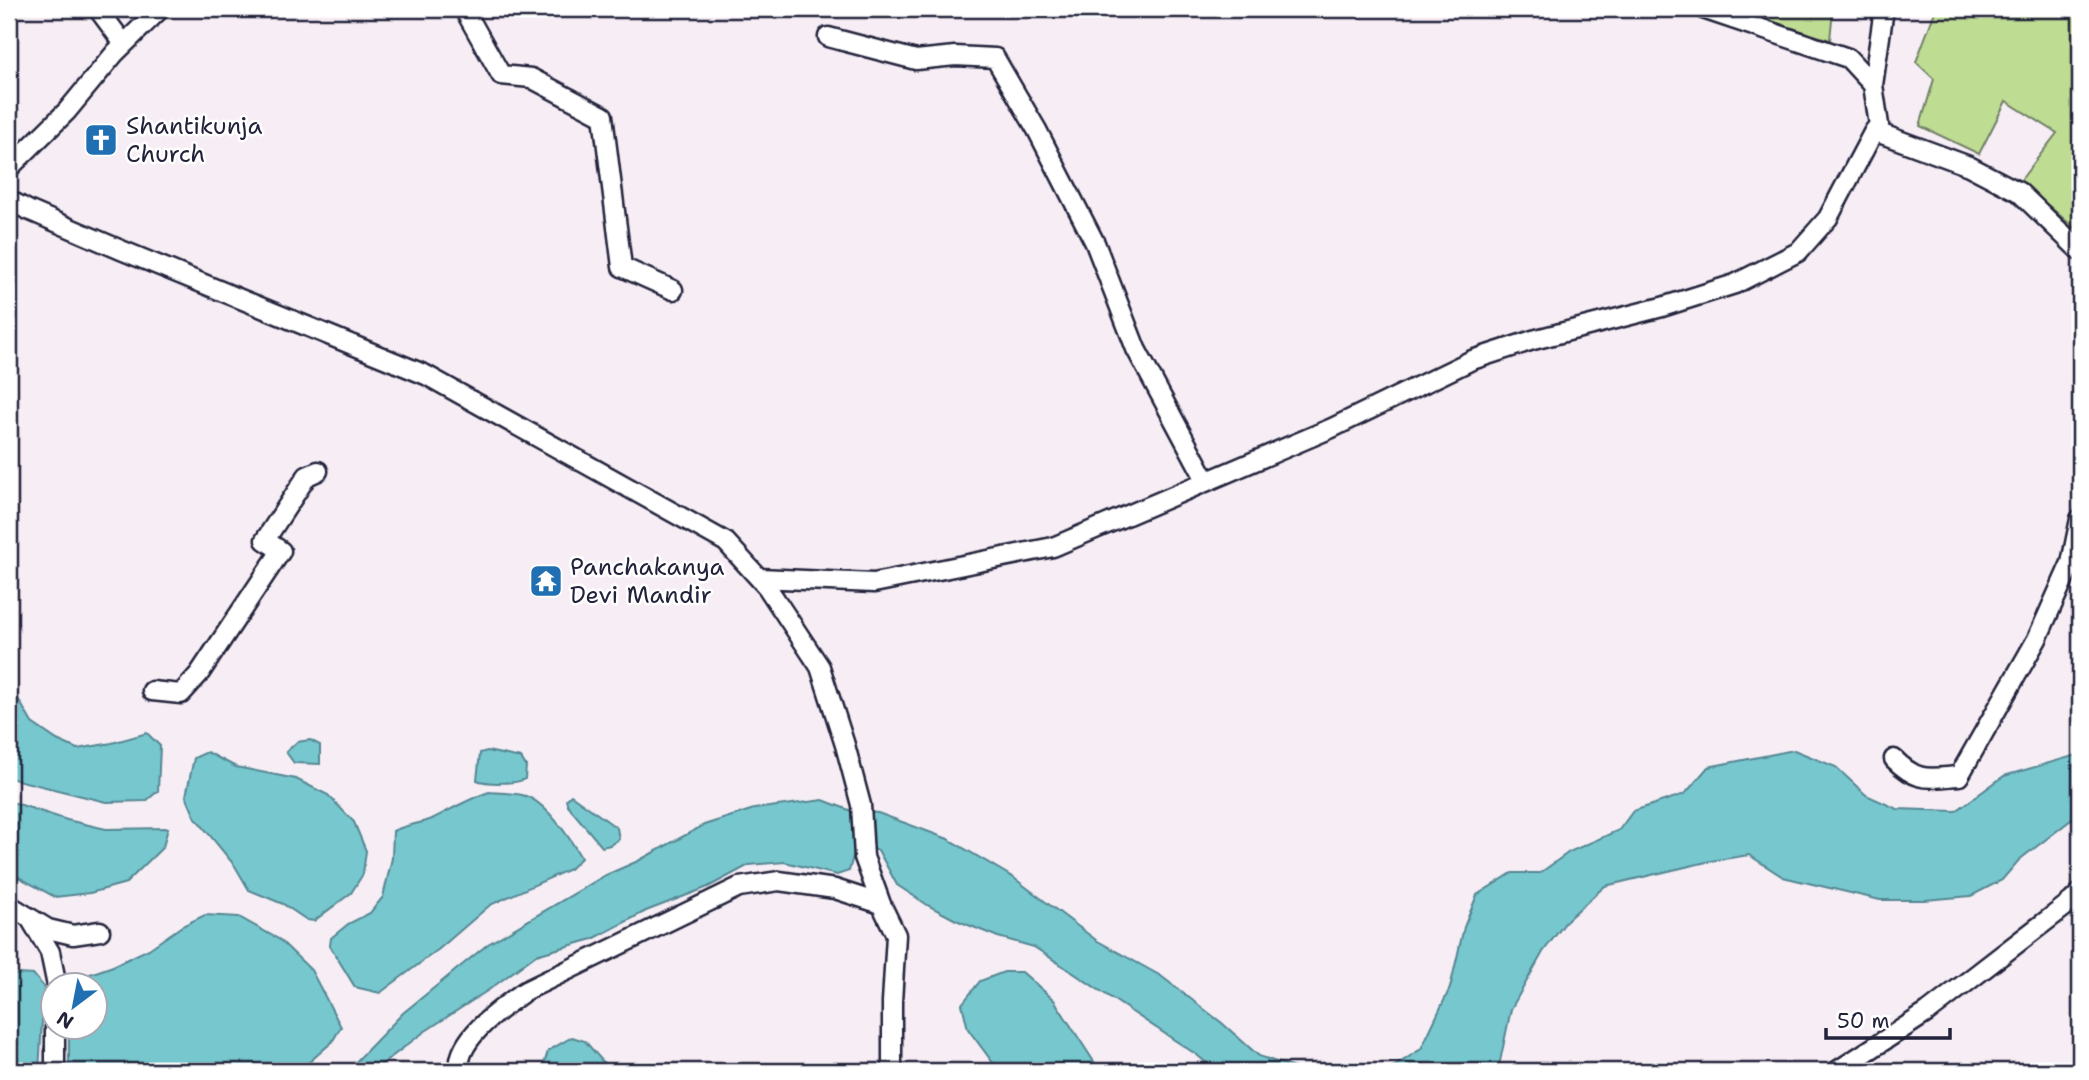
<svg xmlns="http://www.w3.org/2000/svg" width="2089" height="1080" font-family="'Shantell Sans',sans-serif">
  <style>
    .green { fill: #bfdc93; stroke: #707f67; stroke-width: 2 }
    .water { fill: #77c8ce; stroke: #558693; stroke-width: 2 }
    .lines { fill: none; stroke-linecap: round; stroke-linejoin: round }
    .minor-casing { stroke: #22223b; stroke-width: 23 }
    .minor { stroke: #fff; stroke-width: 18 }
    .labels { text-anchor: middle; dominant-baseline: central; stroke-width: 5; stroke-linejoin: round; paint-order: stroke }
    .poi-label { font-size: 24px; fill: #22223b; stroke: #fff; text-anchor: start }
  </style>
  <rect width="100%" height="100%" fill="#f7eef5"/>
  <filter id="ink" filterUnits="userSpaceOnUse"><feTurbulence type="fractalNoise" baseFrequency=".0143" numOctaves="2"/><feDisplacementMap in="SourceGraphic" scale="14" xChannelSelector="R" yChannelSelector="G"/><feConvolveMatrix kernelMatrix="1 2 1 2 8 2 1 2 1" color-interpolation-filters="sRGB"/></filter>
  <g filter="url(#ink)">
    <!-- green -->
    <path class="green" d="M1732,9H1833L1830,40Z
      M1936,9H2080V219L2078,231L2020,181L2057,133L2006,101L1979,154L1920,126L1934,79L1916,62Z"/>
    <!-- water -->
    <path class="water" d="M9,691L16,695L32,723L57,740L77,749L112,743L147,733L160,746L158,791L146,801L106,802L9,778Z
      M310,740L320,745V764L294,763L286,752L297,742Z
      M1794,750L1836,767L1866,795L1897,809L1956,811L2004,776L2080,754V813L2019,860L2002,880L1971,896L1925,900H1880L1783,877L1749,855L1711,861L1605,886L1568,919L1543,952L1511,1009L1498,1071H1387L1421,1049L1450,988L1464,927L1477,895L1512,873H1540L1569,852L1619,830L1633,811L1685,794L1708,767Z
      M487,751L521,758L526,766L525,779C516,784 486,784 477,780L480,753Z
      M207,752L236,767L296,779L328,795L354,822L366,851L363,874L351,893L314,921L307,920L283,904L249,890L235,866L195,817L186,796L194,758Z
      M489,792C500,793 512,793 522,795C544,799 571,839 581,858L570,869L490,905L439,949L380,993L355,987L330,946L331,938L348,924L370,913L383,897L392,858L393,831C406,825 419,824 432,819C452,809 468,799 489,792Z
      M571,795L617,828L619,839L610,845L602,847L568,806L566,800Z
      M823,800L849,810L878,813L948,839L1014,878L1096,940L1161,976L1222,1023L1259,1056L1303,1071H1216L1197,1055L1034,947L998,937L956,920L929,906L897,885L878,850L855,849L849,871L837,875L785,862L749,865L708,887L646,911L593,939L536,955L490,989L424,1032L373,1071H347L403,1013L488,944L606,875L638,861L704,825L754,809Z
      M9,801L67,820L106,829L168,828L163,847L126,883L90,893L55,897L9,872Z
      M205,915L239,917L280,940L311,970L341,1027L332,1042L299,1071H71L69,1066V1028H94V986L72,985L73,980L113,966L149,949L182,926Z
      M1004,972H1022L1054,1000L1100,1071H994L993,1063L968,1029L962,1004L980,981Z
      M18,974L34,975L44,987L39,1071H9V976Z
      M572,1037L585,1041L611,1071H542L548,1051Z"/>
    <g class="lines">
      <defs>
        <path id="minor" d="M98,9L124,44
          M464,9L501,75L531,78L603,116L622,267L673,290
          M1703,9L1848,58L1873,85
          M828,37L916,60L955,56L995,58L1037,130L1095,243L1136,349L1206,480
          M1874,131L1879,125L1873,85L1884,9
          M9,168L67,111L115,53L160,9
          M9,200L28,210L121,250L426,375L726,542L767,587L820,667L845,745L861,805L864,857L881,904L896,935L892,1002V1071
          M759,578L874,583L1053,547L1332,428L1472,360L1533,340L1662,307L1735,284L1798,252L1828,218L1874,131L1969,166L2019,192L2080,251
          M152,691L181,694L199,674L281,551L265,540L307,476L318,471
          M1894,759C1918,783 1928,778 1959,776L2037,639L2071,563L2080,519
          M9,905L48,929L73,935L100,931
          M31,920L50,952L57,986
          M55,1071V1028
          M460,1071C454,1040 503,1007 525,991L739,887L779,881L835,889L881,904
          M1837,1071L1928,1012L2072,901L2080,893"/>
      </defs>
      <!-- minor casing -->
      <use href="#minor" class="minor-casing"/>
      <!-- minor -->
      <use href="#minor" class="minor"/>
    </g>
  </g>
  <!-- icons -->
  <defs>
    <symbol id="church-square" viewBox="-11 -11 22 22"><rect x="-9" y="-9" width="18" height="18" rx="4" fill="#1f6fb2" stroke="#fff"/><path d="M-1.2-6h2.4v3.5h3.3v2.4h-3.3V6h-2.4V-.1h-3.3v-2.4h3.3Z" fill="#fff"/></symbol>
    <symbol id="temple-square" viewBox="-11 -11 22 22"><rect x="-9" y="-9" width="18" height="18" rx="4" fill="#1f6fb2" stroke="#fff"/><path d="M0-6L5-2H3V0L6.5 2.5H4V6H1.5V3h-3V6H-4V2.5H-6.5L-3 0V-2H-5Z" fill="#fff"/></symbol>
  </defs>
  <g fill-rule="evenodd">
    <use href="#church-square" x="82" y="121" width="38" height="38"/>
    <use href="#temple-square" x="527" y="562" width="38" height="38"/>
  </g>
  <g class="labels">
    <!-- poi labels -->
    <g class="poi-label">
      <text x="126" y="126">Shantikunja<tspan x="126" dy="28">Church</tspan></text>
      <text x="570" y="567">Panchakanya<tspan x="570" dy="28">Devi Mandir</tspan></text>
    </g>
  </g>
  <!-- margin -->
  <rect width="2089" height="1080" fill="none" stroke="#fff" stroke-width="35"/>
  <rect x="18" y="18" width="2054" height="1045" fill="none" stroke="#22223b" stroke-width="2.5" filter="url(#ink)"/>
  <!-- north arrow -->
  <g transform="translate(74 1006) rotate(212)"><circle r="33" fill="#ffffff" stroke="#a7a7b1" stroke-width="2"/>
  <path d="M0-5L12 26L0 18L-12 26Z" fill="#1f6fb2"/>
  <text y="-10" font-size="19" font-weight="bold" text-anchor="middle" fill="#22223b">N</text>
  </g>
  <!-- scale -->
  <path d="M1826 1028v10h124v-10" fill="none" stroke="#22223b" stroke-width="3.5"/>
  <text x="1837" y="1028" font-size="21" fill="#22223b" stroke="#ffffff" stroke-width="5" paint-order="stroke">50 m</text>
</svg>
